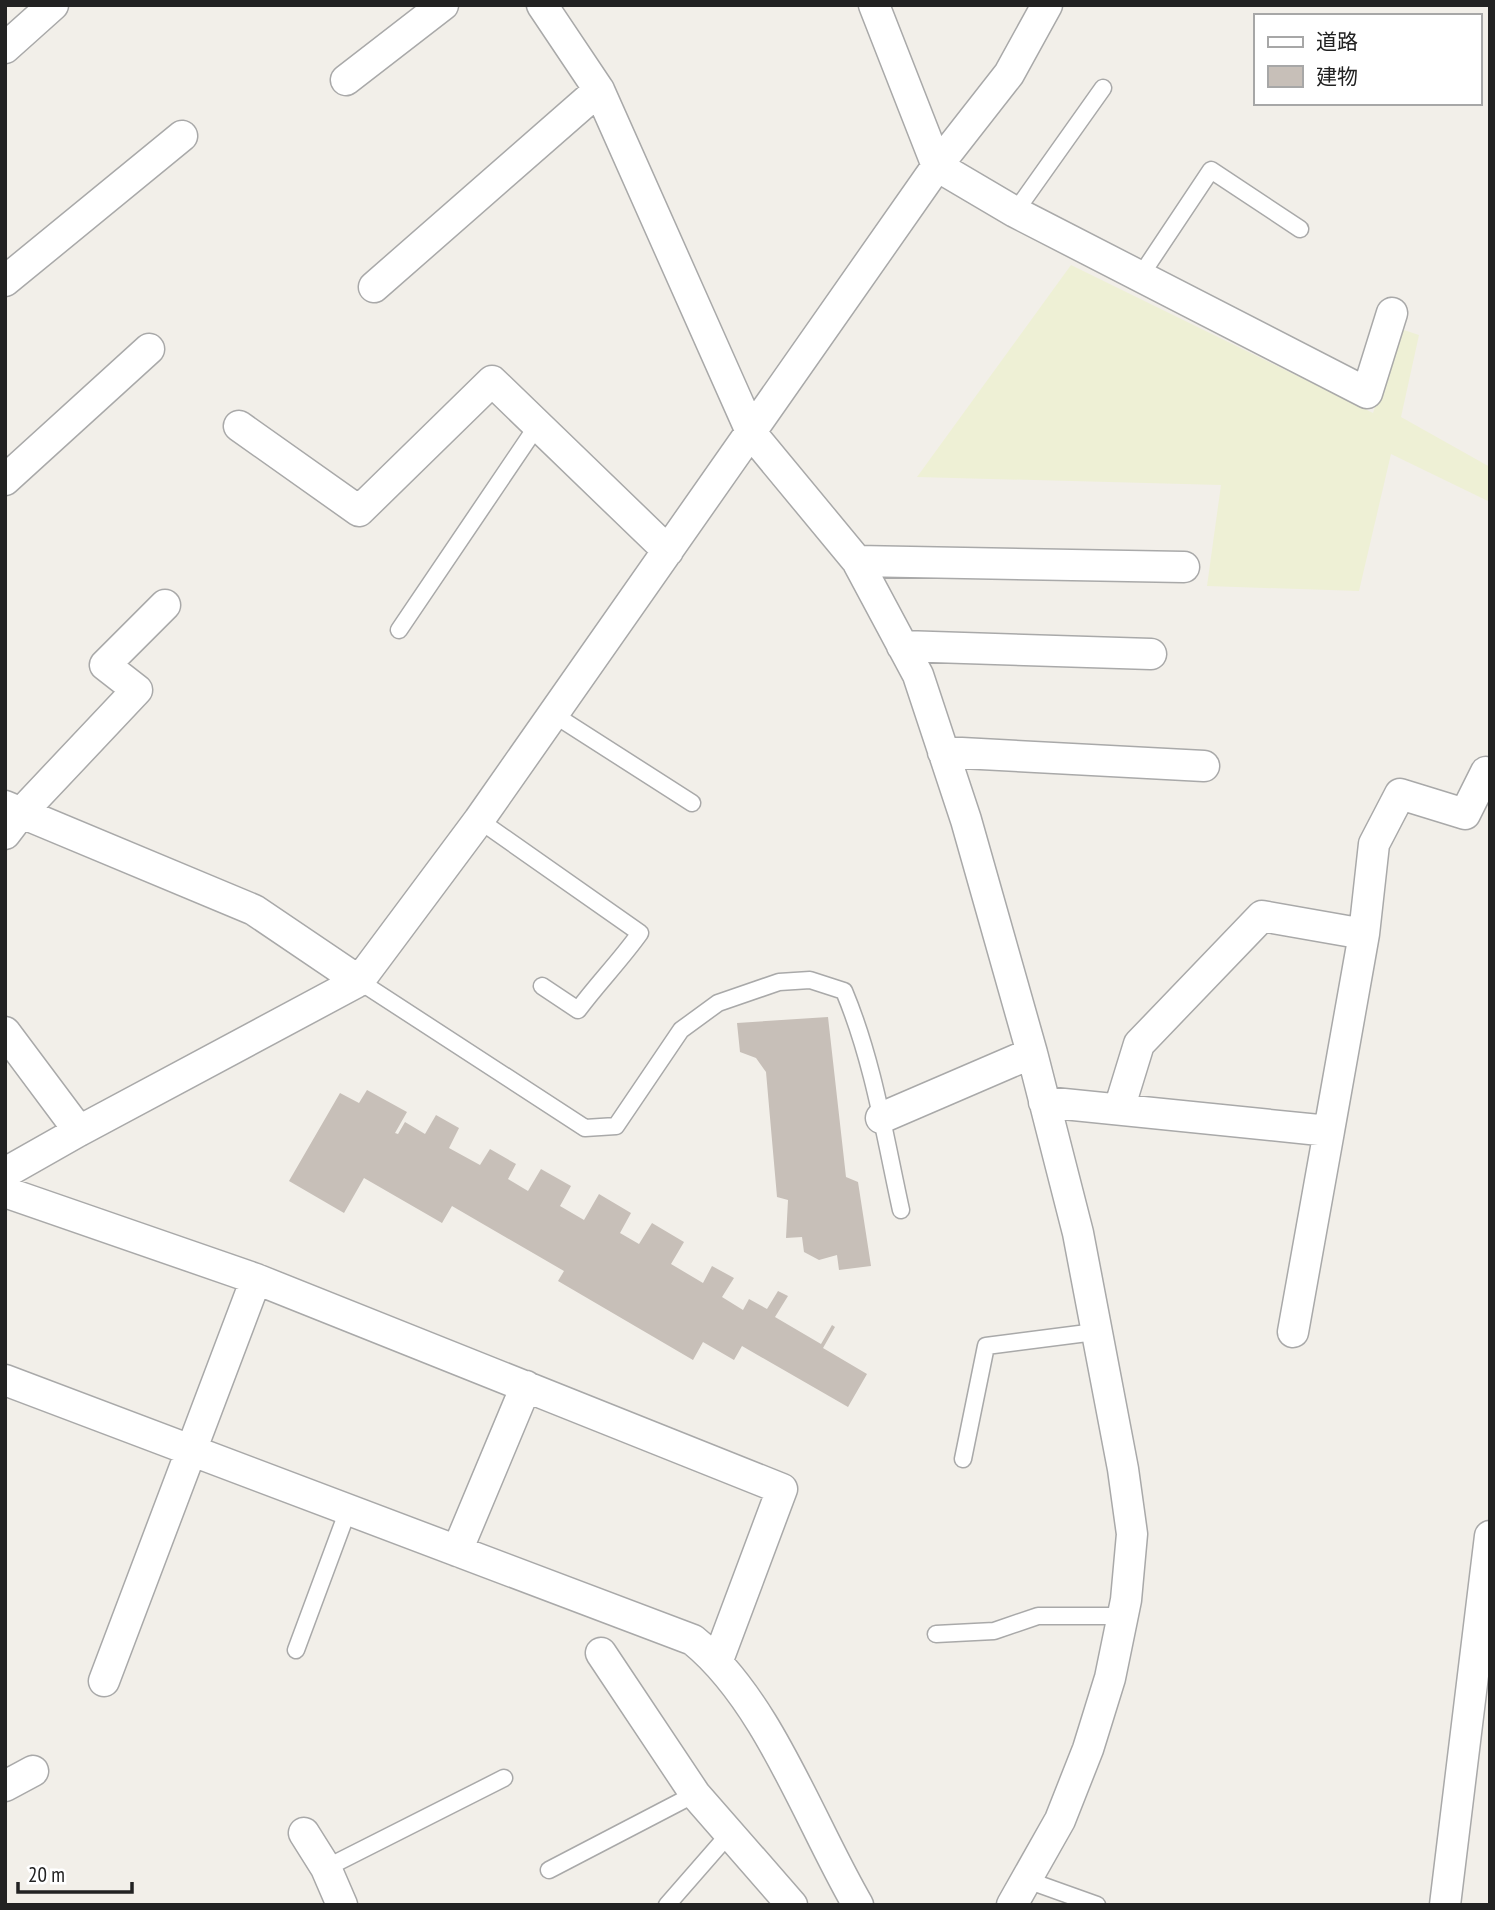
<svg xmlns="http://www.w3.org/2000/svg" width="1495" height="1910" font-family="'PT Sans Narrow','Noto Sans JP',sans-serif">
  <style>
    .farmland { fill: #eef0d5 }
    .building { fill: #c7bfb8 }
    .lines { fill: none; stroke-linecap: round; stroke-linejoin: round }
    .lane-casing { stroke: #a9a9a9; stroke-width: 19 }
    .street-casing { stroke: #a9a9a9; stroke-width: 33 }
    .lane { stroke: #fff; stroke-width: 16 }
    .street { stroke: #fff; stroke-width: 30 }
  </style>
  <rect width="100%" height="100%" fill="#f2efe9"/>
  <!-- farmland -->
  <path class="farmland" d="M1071,265L1373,413L1401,329L1419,335L1401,417L1490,467V502L1391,454L1359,591L1207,586L1221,485L917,477Z"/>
  <!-- building -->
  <path class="building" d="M828,1017L846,1177L858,1182L871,1266L839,1270L837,1255L819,1260L804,1252L802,1237L786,1238L788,1200L777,1197L766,1072L756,1058L740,1052L737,1023Z
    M367,1090L407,1112L395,1133L398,1134L405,1122L425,1134L436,1115L459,1128L449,1148L480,1165L490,1149L516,1164L508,1179L528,1191L541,1169L571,1186L560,1206L584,1220L599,1194L631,1213L620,1233L639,1244L652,1223L684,1242L671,1264L703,1283L712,1266L734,1278L722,1297L743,1310L749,1299L767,1309L778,1291L788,1296L775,1317L821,1344L832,1325L835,1327L823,1348L867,1374L848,1407L742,1346L734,1360L703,1342L693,1360L558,1281L564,1271L452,1206L442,1223L364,1178L344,1213L289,1181L340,1093L359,1103Z"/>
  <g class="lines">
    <defs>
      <path id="lane" d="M1015,212L1103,88
        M1141,275L1211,170L1300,229
        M399,630L539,423
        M553,714L692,803
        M479,820L640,933C620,961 598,983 578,1010L542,986
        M359,981L585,1128L616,1126L681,1030L718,1003L779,982L810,980L844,991C873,1060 885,1137 901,1210
        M963,1459L986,1346L1095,1332
        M936,1634L994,1631L1038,1616H1123
        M296,1650L348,1510
        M326,1868L504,1778
        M549,1870L695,1794
        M1027,1880L1097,1905
        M667,1905L729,1834"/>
      <path id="street" d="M542,5L599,90L752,434L857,561L918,675L966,820L1032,1053L1078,1233L1123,1469L1132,1534L1126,1600L1110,1678L1088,1749L1060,1820L1012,1905
        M874,5L937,166L1015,212L1367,393L1392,313
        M5,48L53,5
        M346,80L443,5
        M5,281L182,136
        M374,287L599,90
        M239,426L359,511L492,381L668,551
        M5,480L149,349
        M857,561L1184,567
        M902,646L1151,654
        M943,752L1204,766
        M5,806L254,910L359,981
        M5,834L21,813L137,690L105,665L165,605
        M5,1032L79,1131
        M1044,1102L1329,1131L1364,934L1374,844L1400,794L1465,814L1486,772L1490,773
        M1119,1109L1139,1044L1262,916L1364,934
        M881,1118L1032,1053
        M5,1173L79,1131L359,981L479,820L937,166L1009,74L1047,5
        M5,1192L256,1279L782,1489L718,1660
        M1293,1332L1329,1131
        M5,1380L693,1640C768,1701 809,1821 858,1905
        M457,1551L526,1386
        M601,1653L695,1794L792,1905
        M104,1681L256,1279
        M5,1786L33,1771
        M304,1833L326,1868L342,1905
        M1445,1905L1490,1536"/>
    </defs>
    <!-- lane casing -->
    <use href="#lane" class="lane-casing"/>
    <!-- street casing -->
    <use href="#street" class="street-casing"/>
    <!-- lane -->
    <use href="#lane" class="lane"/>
    <!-- street -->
    <use href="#street" class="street"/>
  </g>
  <!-- border -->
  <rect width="1495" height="1910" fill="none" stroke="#222222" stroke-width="14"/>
  <!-- legend -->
  <rect x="1254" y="14" width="228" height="91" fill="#ffffff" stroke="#a7a7a7" stroke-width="2"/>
  <rect x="1268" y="37" width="35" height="10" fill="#ffffff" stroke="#a7a7a7" stroke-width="2"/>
  <text x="1316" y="49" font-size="21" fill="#222222">道路</text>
  <rect x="1268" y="66" width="35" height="21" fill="#c7bfb8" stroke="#a7a7a7" stroke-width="2"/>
  <text x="1316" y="84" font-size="21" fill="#222222">建物</text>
  <!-- scale -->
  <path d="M18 1882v10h114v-10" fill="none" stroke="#222222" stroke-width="3.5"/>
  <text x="28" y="1882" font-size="21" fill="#222222" stroke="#ffffff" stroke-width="5" paint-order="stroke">20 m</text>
</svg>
